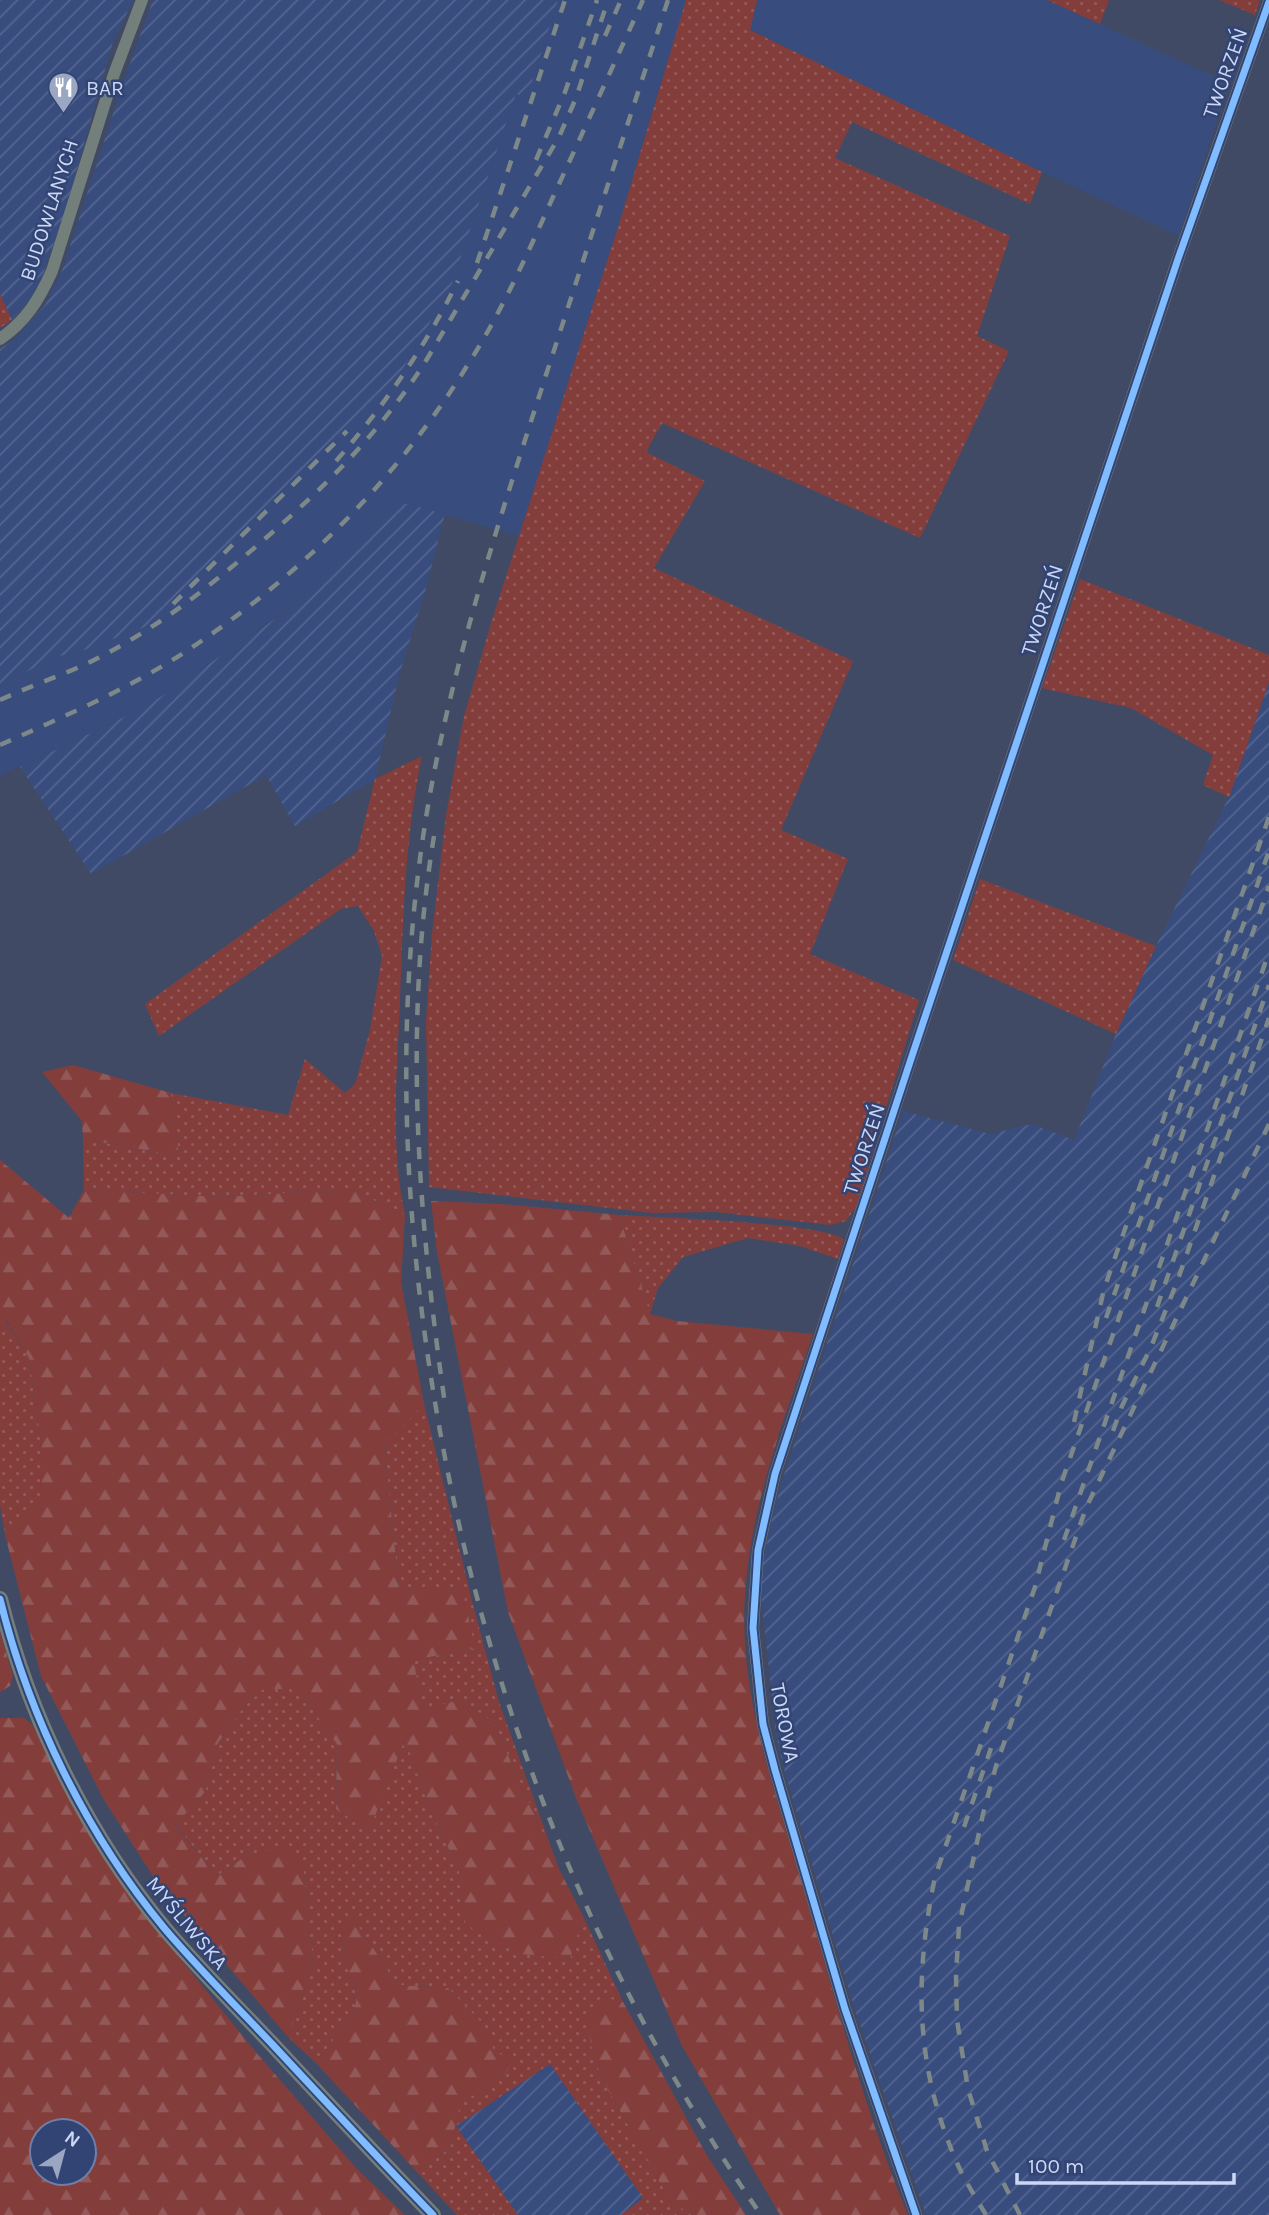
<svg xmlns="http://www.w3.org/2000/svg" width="1269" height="2215" font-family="Karla,sans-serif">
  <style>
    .built { fill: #384c7d }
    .industrial { fill: url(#industrial-furrows) }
    .grass { fill: url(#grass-dots) }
    .forest { fill: url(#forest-firs); fill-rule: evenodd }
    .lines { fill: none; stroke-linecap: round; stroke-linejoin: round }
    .minor { stroke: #727f7b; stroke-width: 12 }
    .tertiary { stroke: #727f7b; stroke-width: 16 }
    .rail { stroke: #7d8889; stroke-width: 4.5; stroke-dasharray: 12 12; stroke-linecap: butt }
    .cycleway-casing { stroke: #324473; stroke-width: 11 }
    .cycleway { stroke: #80bcff; stroke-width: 7 }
    .labels { text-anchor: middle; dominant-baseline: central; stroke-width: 5; stroke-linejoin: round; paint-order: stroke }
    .street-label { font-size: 21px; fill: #cbd7f4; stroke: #324473 }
    .poi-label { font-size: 21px; fill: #cbd7f4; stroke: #324473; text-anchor: start }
  </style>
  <defs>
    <pattern id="industrial-furrows" width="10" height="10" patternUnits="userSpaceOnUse" patternTransform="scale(1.75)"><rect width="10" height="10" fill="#384c7d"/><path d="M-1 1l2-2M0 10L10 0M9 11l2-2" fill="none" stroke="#536590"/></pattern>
    <pattern id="grass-dots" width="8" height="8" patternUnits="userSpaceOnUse" patternTransform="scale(1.75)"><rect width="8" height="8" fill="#833e3c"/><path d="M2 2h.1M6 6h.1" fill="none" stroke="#935959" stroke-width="1.8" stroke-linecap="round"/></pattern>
    <pattern id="forest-firs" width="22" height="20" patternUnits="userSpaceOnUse" patternTransform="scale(1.75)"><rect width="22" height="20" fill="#833e3c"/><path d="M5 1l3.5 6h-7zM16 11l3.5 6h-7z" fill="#935959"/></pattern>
  </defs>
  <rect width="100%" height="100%" fill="#414a64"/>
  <!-- built -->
  <path class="built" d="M558,0H1047L1229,83L1179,236L1042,172L751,30L673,42L618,227L519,536L396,501L291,607L147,706L0,776V688L50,658L79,652L110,640L346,426L353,433L403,369L451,286L516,93L527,96Z"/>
  <!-- industrial -->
  <path class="industrial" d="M0,0H133L112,45L66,208L43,275L30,300L12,320L0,294Z
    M153,0H558L527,97L516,94L451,286L403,369L360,426L353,433L346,427L147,626L79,652L50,658L0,688V349L17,337L45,305L62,271L124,80Z
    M396,501L445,514L425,592L400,672L375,779L295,826L266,775L91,874L20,767L147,706L291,608Z
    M1269,682V2215H926L854,2007L784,1769L776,1735L761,1594L762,1569L769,1531L782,1481L903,1111L990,1134L1032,1124L1074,1140L1116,1034L1156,946L1229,797Z
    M551,2063L643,2198L621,2215H518L456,2126Z"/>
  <!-- grass -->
  <path class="grass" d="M686,0H757L750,30L1042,172L1030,204L852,122L835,158L1010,236L977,336L1009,351L920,538L662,423L646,452L705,481L654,568L853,661L781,830L848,859L810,954L919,1000L856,1207L846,1221L831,1225L716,1212L652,1213L429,1187L426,1021L432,934L446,815L464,716L492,620L618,227Z
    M1047,0H1109L1100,24Z
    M1219,0H1260L1255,15Z
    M0,294L12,320L0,328Z
    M1080,579L1269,655V682L1229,797L1203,785L1213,755L1131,708L1042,688Z
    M422,756C405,836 403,919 400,1001C397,1071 390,1146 405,1215L350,1189L224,1197L84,1190L83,1139L179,1156L171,1093L288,1115L305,1059L345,1093L355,1084L370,1030L382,956L374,931L358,906L341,909L159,1036L145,1004L357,852L375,779Z
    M980,879L1156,946L1116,1034L953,960Z
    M619,1215C651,1217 830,1223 844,1240L838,1259L800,1246L748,1238L683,1257L658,1288L650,1314Z
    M5,1320L29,1358L42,1448V1495L6,1539L0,1506V1336Z
    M424,1404L473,1605L499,1702L559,1869L493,1722L461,1700L421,1710L414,1660L475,1648L399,1588L384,1444Z
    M263,1689H298L337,1744L336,1809L369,1830L405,1738L429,1806L459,1871L466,1926L570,1959L583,1916L623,2002L601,1997L593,2057L606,2086L671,2201L693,2215H621L643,2198L550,2064L456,2126L518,2215H457L417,2172L450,2148L460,2104L505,2074L479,2020L448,1988L398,1985L350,1914L341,1923L343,1956L357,1996L354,2012L316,2063L288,2037L313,1965L303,1863L249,1854L217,1876L175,1824L205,1792L218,1743L243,1708Z"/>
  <!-- forest -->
  <path class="forest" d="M73,1065L171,1093L179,1156L83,1139L82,1121L42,1072Z
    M0,1160L69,1218L84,1190L224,1197L350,1189L405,1215L401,1282L424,1404L384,1445L399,1588H462L475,1648L414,1660L421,1709L461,1700L493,1722L559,1869L583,1916L570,1959L519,1954L466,1926L459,1871L429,1806L405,1739L369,1831L336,1809L337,1744L298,1689H263L243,1708L218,1743L205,1792L175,1825L217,1876L249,1854L289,1847L303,1863L313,1965L288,2037L158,1884L104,1800L41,1676L6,1539L42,1494V1448L29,1358L6,1320L0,1336Z
    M431,1201L502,1204L619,1215L650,1314L677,1321L813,1334C784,1420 751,1503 745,1594C738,1696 776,1792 803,1888C835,1998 864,2109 908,2215H780L682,2046L576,1798L508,1612L437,1252Z
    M0,1631L13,1676L10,1686L0,1692Z
    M0,1718H24L33,1725L46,1753L87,1829L130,1896L254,2050L357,2169L405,2215H0ZM42,2131H84V2173H42Z
    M350,1914L398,1985L448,1988L479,2020L495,2052L514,2060L505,2074L460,2104L450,2148L417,2172L316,2063L354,2012L357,1996L343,1956L341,1923Z
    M601,1997L623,2002L706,2154L746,2215H693L671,2202L606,2086L593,2057L587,2019Z"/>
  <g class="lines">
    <!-- minor -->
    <path class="minor" d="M0,339C26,321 39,300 52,271L114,74L142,0
      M916,2215L845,2009L775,1770L763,1724L753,1628L758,1550L775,1474L910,1062L1178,259L1269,2"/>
    <!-- tertiary -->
    <path class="tertiary" d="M0,1599C29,1717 87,1835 165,1929C199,1969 237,2007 273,2045C326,2102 379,2159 433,2215"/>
    <!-- rail -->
    <path class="rail" d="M668,0C627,126 586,252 545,378C501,514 456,652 430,794C400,963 400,1135 421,1305C461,1634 572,1942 761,2215
      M605,36L621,0
      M536,160L565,92L597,0
      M477,263L565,0
      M336,461C384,406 426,346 458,281
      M173,604L347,431
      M0,700C32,685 67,674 98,658C161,626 214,583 267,537C329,483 378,434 424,364L559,137L576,98L608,0
      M0,745C67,715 136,686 197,644C305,571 398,477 467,366C501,313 527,255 553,197C583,132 613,66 643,0
      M434,836C403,1024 418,1217 445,1404
      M1157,1307L1269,985
      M1106,1318L1269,851
      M1074,1422L1104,1289L1269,817
      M1113,1431L1122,1406L1151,1347L1177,1282L1269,1018
      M1064,1540L1269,952
      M964,1827L991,1748
      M986,2215C976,2198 965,2181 957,2163C915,2067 914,1978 935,1877L1035,1587L1061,1484L1269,886
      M1020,2215L987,2151L968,2089L957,2020L956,1974L959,1926L983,1814L996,1766L1086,1508L1269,1124"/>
    <defs>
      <path id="cycleway" d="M0,1599C29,1717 87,1835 165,1929C199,1969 237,2007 273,2045C326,2102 379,2159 433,2215
        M916,2215L845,2009L775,1770L763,1724L753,1628L758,1550L775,1474L910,1062L1178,259L1269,2"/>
    </defs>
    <!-- cycleway casing -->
    <use href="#cycleway" class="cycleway-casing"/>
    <!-- cycleway -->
    <use href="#cycleway" class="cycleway"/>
  </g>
  <!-- icons -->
  <defs>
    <symbol id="restaurant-pin" viewBox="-11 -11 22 30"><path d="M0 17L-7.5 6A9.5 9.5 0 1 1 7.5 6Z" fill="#9ba6c2" stroke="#324473"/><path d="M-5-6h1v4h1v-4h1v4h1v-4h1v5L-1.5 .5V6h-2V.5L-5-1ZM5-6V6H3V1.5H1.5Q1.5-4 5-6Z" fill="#fff"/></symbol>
  </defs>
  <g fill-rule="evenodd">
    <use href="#restaurant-pin" x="46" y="70" width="35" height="47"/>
  </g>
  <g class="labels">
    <!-- street labels -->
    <g class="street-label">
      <text transform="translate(1225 73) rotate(-70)">TWORZEŃ</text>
      <text transform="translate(49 210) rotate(-72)">BUDOWLANYCH</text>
      <text transform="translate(1042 610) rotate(-72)">TWORZEŃ</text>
      <text transform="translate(864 1149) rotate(-72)">TWORZEŃ</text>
      <text transform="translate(785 1723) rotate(79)">TOROWA</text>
      <text transform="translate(187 1923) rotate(50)">MYŚLIWSKA</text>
    </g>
    <!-- poi labels -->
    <g class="poi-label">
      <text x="86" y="88">BAR</text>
    </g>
  </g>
  <!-- north arrow -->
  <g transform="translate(63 2152) rotate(36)"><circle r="33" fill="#324473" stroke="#6f7fa7" stroke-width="2"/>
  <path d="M0-5L12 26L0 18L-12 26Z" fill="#9ba6c2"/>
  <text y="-10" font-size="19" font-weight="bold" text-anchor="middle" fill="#cbd7f4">N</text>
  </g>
  <!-- scale -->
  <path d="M1017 2173v10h217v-10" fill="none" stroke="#cbd7f4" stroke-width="3.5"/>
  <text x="1028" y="2173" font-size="21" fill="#cbd7f4" stroke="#324473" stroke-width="5" paint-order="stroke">100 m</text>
</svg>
